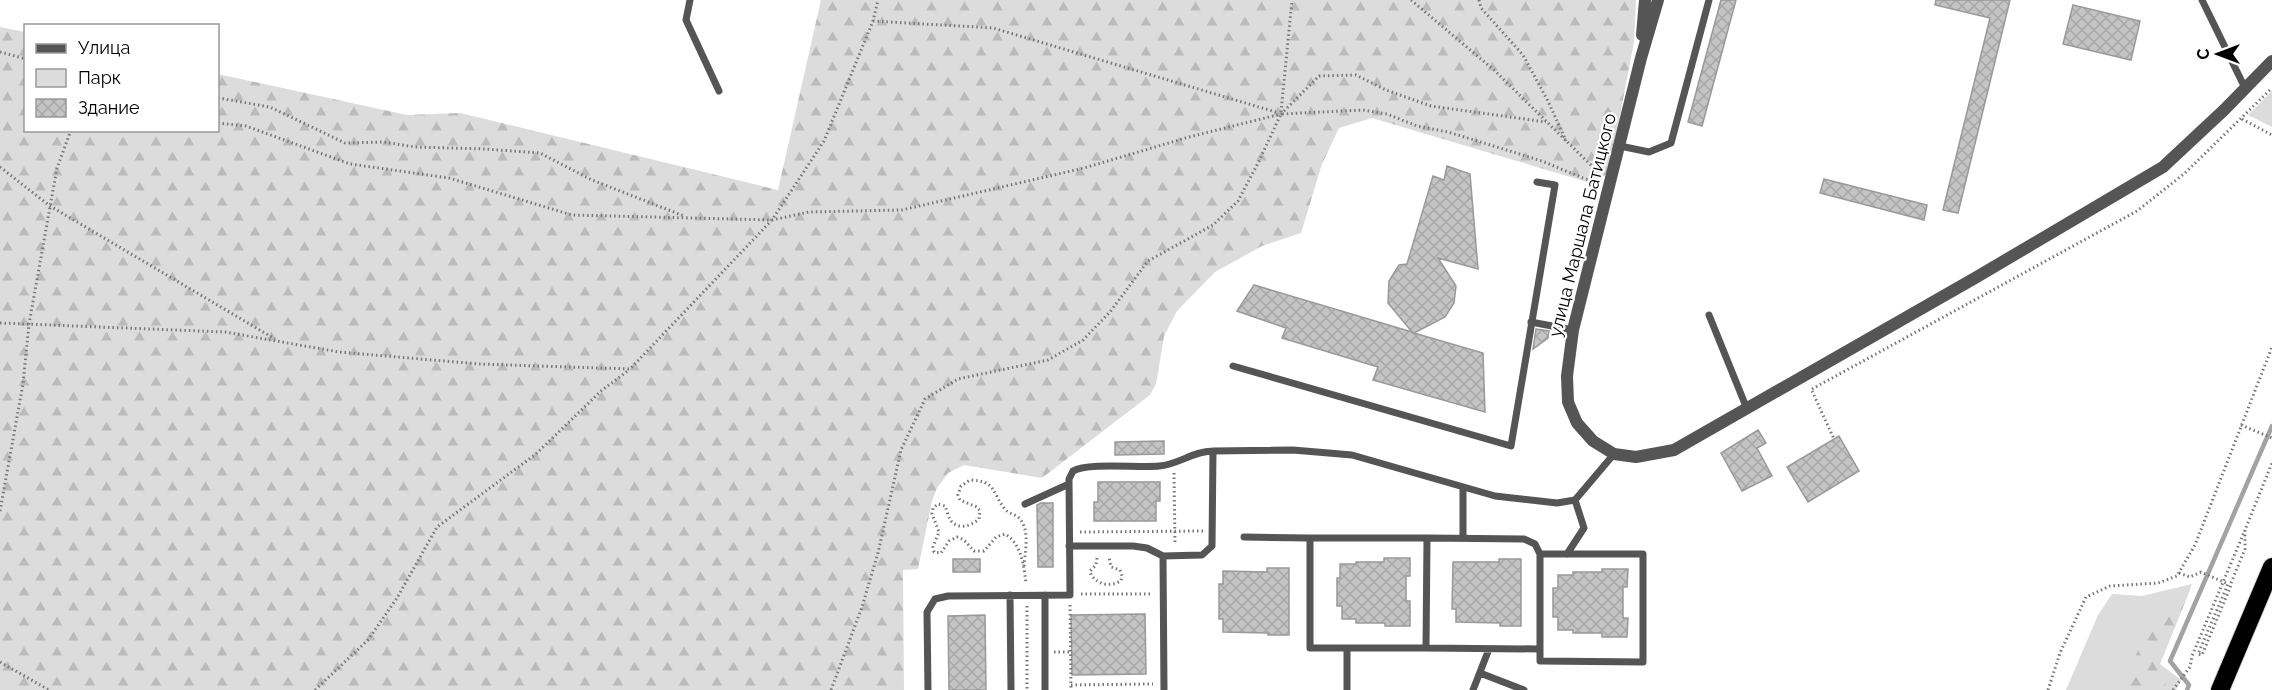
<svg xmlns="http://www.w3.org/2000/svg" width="2272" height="690" font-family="Raleway,sans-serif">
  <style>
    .green { fill: #dcdcdc }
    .forest { fill: url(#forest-firs) }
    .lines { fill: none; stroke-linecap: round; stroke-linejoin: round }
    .stream { stroke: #a3a3a3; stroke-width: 4.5 }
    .building { fill: url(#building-cross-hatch); stroke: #999; stroke-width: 1.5 }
    .highway-casing { stroke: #dbdbdb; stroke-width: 20 }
    .path { stroke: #777; stroke-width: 3; stroke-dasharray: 1.5 3; stroke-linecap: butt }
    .lane { stroke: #555; stroke-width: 7 }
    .street { stroke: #555; stroke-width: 12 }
    .highway { stroke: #000; stroke-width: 18 }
    .labels { text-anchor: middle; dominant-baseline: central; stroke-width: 4.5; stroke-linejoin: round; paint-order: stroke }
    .street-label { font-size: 18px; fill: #000; stroke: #fff }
  </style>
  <defs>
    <pattern id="forest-firs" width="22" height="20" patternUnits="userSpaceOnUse" patternTransform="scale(1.5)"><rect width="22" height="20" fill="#dcdcdc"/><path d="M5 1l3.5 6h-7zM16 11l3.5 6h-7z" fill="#bbb"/></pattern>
    <pattern id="building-cross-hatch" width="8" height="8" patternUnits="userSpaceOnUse" patternTransform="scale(1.5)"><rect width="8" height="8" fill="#c4c4c4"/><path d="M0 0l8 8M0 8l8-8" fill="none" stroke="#a7a7a7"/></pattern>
  </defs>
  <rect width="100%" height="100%" fill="#fff"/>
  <!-- green -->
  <path class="green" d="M2272,91V127L2248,115Z
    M2192,584L2160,664L2181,680L2176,690H2066L2098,615L2112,594L2142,596Z"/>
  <!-- forest -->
  <path class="forest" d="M821,0H1636L1634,42L1609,172L1594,184L1372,118L1339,128L1322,164L1301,233L1262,246L1215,272L1177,311L1164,336L1156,384L1150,395L1042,478L964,465L948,473L937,488L932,501L918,569L903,570L904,690H0V27L25,32L26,130H218V74L407,115L460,113L778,190Z
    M2190,590L2160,664L2166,674L2165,690H2124L2127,688L2129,670L2156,612L2166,599Z"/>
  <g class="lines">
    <!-- stream -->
    <path class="stream" d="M2187,690L2189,685L2170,661L2272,426"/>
  </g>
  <!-- building -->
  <path class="building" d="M1721,0H1736L1702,126L1688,122Z
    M1936,0H2010L1958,213L1943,210L1990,18L1935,5Z
    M2073,5L2140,21L2131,60L2063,44Z
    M1447,166L1470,174L1478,269L1438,258L1456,286L1454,303L1445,317L1414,333L1483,353L1485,412L1373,380L1378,367L1282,338L1286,328L1237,311L1254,285L1412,332L1388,303L1389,281L1399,265L1407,264L1433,176L1444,180Z
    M1824,179L1927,205L1924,220L1820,193Z
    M1536,329L1549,331L1548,338L1533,349Z
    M1758,430L1766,443L1757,448L1772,476L1742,491L1721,453Z
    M1839,436L1859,471L1808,502L1787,467Z
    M1164,441V454L1115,455V442Z
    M1098,482H1160V501H1156V521H1094V502H1098Z
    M1041,503H1053V567H1038L1037,505Z
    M1384,558H1410V576H1406V601H1410V626H1385V623H1356V619H1342V606H1337V578H1340V564H1356V562H1384Z
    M953,559H980V572H953Z
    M1499,559H1521V626H1500V623L1456,622V609H1452L1453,562H1499Z
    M1267,568H1289V635H1268V633L1223,632V619H1219V584H1223V571L1267,572Z
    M1602,569H1628L1627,587H1623V618H1628L1627,637H1602V633H1573V630H1558V617H1553V588H1558V575H1573V572H1602Z
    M1145,614L1146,674L1072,675L1071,615Z
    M985,615L986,690H949L948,616Z"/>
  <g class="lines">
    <defs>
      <path id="highway" d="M2220,690L2272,567"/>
    </defs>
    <!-- highway casing -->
    <use href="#highway" class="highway-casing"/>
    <!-- path -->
    <path class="path" d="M1411,0L1494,70L1599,173
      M1479,0L1481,8L1523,55L1548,101L1566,141
      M873,21L993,28L1279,113
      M0,52L26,59
      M218,98L270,107L345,143L384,142L415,147L485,149L540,153L592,180L684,216
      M1281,112L1292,0
      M2242,119L2272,135
      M218,123L246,126L350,164L449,178L572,215L772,220L809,212L902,210L1084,168L1189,137L1281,114L1319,76L1356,75L1386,90L1431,106L1546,122
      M0,167L50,206L275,339
      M0,323L225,332L339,352L479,364L630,369L772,220L824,141L873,21L878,0
      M1812,389L2137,211L2185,173L2272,88
      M1812,391L1834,439
      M2241,425L2272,438
      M1174,473L1175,545
      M0,511L23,384L29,324L57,168L71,130
      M1080,532L1203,531
      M1097,558L1096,565L1090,571L1091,575C1099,585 1109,587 1121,581L1122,576L1120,570L1111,567L1109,557
      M1024,566C1025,552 1030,531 1020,519C1016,514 1008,514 1004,508C992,492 996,481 970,480L961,486L958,495L960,500L977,507L980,511L979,519C971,526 959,530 951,521C948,517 947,510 945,506L938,504L933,508L932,514L939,532L933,547L934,552L941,553L949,541L957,537L964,540L974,551H984L996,537L1005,534C1022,544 1024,567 1026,584
      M2179,573L2190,577L2201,572L2228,584L2198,654L2202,655L2232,583
      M2231,583L2245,549V530L2272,463
      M1081,594H1153
      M1070,605L1071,690
      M1027,606V690
      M1054,652H1070
      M0,662L49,690
      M1071,685L1153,684
      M315,690L368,640L397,598L437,527L536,454L601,391L629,370
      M831,690L862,607L878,553L901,450L925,399L958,379L1048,360L1083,340L1110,312L1148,261L1213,225L1238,201L1259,161L1281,114L1363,110L1387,114L1417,126L1448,132L1513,152L1542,161L1585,179L1598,181
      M2048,690L2060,653L2086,597L2110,586L2158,583L2177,576L2195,545L2272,347
      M2173,690L2190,667L2192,656L2245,530"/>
    <!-- lane -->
    <path class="lane" d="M690,0L686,20L719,91
      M2202,0L2245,88
      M1620,146L1649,152L1671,143L1709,0
      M1709,315L1747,409
      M1531,322L1573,330
      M1233,366L1511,446L1555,185L1537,182
      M1463,487V538
      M1025,504L1069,484
      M1244,537L1310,538
      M1069,546H1133L1147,548L1163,556
      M1540,554H1643V662L1540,661Z
      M1567,554L1584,528L1575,500
      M1010,595L1011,690
      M1045,595V690
      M1426,648H1310V538H1427
      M1540,649L1426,648L1427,538L1524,539L1535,544L1540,554
      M1480,673L1524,690
      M928,690L927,612L935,599L948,596L1070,595L1069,479L1073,471C1088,462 1139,468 1159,466C1178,465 1193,451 1213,451
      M1164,690L1163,556L1202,555L1212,546L1213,451L1293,450L1352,455L1495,496L1557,503L1575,500L1614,454
      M1347,690V648
      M1473,690L1489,649"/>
    <!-- street -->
    <path class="street" d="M1658,0L1641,58L1573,330L1567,376L1568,402L1577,423L1593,441L1614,454L1636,457L1674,450L1975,278L2163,167L2224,110L2272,61
      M1642,35L1645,0"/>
    <!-- highway -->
    <use href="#highway" class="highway"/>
  </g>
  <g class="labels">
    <!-- street labels -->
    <g class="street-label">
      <text transform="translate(1582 225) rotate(-76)">улица Маршала Батицкого</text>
    </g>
  </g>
  <!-- legend -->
  <rect x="24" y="24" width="195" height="108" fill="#ffffff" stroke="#999999" stroke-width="1.5"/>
  <rect x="36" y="44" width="30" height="9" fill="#555555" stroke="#999999" stroke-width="1.5"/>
  <text x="78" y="54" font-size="18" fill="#000000">Улица</text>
  <rect x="36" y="69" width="30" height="18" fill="#dcdcdc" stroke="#999999" stroke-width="1.5"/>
  <text x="78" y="84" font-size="18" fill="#000000">Парк</text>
  <rect x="36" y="99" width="30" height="18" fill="url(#building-cross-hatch)" stroke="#999999" stroke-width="1.5"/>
  <text x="78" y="114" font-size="18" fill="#000000">Здание</text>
  <!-- north arrow -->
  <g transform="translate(2218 54) rotate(270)" stroke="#ffffff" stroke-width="4.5" paint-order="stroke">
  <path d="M0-4.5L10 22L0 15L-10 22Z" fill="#000000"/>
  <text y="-9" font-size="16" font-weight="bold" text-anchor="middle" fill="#000000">С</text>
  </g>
</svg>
